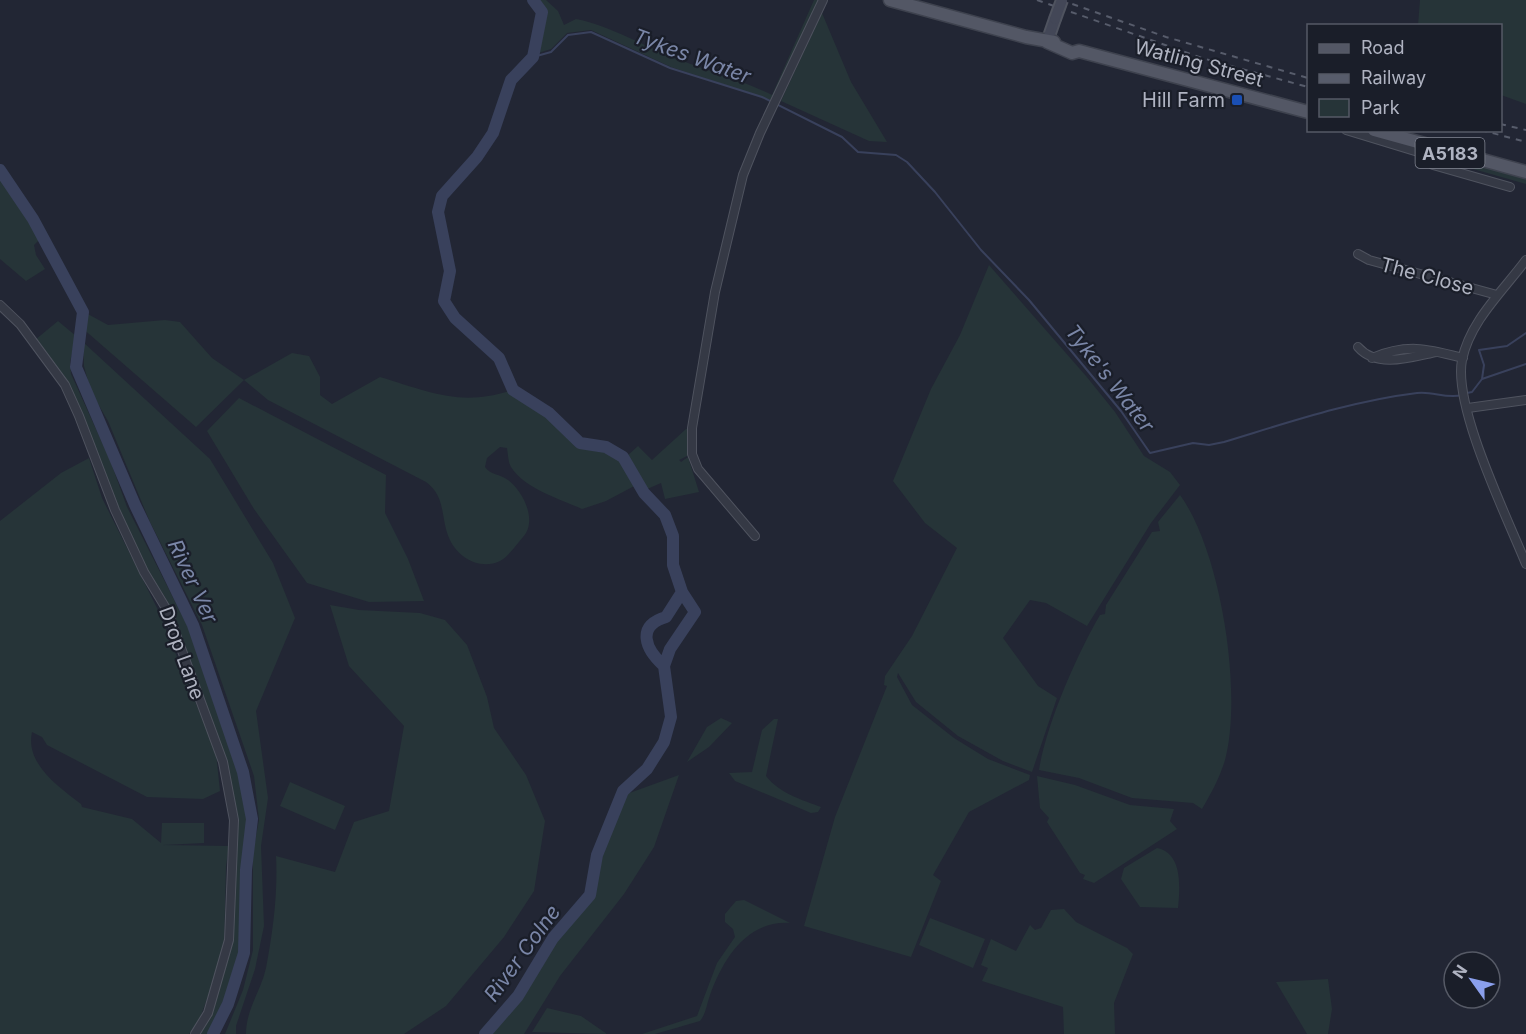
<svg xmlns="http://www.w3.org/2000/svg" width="1526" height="1034" font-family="Inter,sans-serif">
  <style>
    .green { fill: #263438 }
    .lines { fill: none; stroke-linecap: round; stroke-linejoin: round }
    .stream { stroke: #39415c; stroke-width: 2 }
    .river { stroke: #39415c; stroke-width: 12 }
    .street-casing { stroke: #4f535f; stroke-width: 10 }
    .secondary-casing { stroke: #4f535f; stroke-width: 14 }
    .primary-casing { stroke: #3e424e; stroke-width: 15 }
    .street { stroke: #353945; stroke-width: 8 }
    .secondary { stroke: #434757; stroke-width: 10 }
    .primary { stroke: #535765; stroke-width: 12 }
    .rail { stroke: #575c6b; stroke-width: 2; stroke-dasharray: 6 6; stroke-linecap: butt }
    .secondary-bridge-casing { stroke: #4f535f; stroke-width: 14; stroke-linecap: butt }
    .secondary-bridge { stroke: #434757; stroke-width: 10 }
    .transit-dot { fill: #1a4fb4; stroke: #1a1e29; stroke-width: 2 }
    .labels { text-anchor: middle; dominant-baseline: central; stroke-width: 4.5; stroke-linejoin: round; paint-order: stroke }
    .shield { fill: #1a1e29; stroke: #828693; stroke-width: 1.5 }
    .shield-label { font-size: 18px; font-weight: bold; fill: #afb3c1 }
    .street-label { font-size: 20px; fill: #afb3c1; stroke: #1a1e29 }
    .poi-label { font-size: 20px; fill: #afb3c1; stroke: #1a1e29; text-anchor: end }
    .water-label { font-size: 21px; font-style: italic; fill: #7a86a7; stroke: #1a1e29 }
  </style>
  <rect width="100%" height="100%" fill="#222634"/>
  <!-- green -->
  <path class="green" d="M535,0H546L558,11L564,25L576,19C609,25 647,48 680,60C711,72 742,80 772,95L814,0H820L774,101L671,67L591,30L567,33L551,49L535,54L544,11Z
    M1420,0H1526V104L1501,95L1500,26L1418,25Z
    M822,13L851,82L887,142L869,141L781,101Z
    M1436,153L1526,177V184L1431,157Z
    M0,173L40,239L34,245L36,255L45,269L26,281L0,259Z
    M989,265L1086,376L1115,412L1144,456L1170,472L1180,485L1151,523L1087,626L1046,603L1030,600L1003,638L1038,686L1057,698L1032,772L1003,761L958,736L916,702L898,673L897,677L912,705L954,738L988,759L1030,775L1029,780L969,812L933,875L941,881L911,957L804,926L835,817L887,686L884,685L885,676L912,636L957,548L925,523L893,481L931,389L960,335Z
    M86,313L108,325L165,320L180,322L212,358L244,380L292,353L309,356L320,377V395L332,404L380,377C427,391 460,407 509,391L532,405L578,445L602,448L622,459L638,484L606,501L582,509C560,499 525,489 511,467C508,462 508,454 507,448L500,447L487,458L485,467C490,475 500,474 508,480C523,491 538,521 523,537C517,544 508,557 500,561C481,570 459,559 450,540C440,520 447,497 426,482L268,400L244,380L196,427L81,327Z
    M58,321L76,336L70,362L71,374L110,460L127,507L188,627L245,792L248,817L242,952L226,1003L212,1034H196L228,954L235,820L209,721L189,659L165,597L146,568L108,489L87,425L69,388L35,340Z
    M83,342L210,459L273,563L295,618L256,711L268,798L261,846L264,926L255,969L236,1026V1034H225L243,990L253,950V852L259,820L254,776L202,625L150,522L108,421L91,392L84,366Z
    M239,398L386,475L385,513L408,559L424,601L369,602L307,583L254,509L207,431Z
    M686,429H689L691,454L679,460L681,462L688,457L699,492L665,499L661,483L645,490L626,457L638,446L652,460Z
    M89,458L102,498L158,610L216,753L220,791L203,799L147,797L47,745L42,737L32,732C25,764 59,787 81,804L82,807L132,819L161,843L162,823H204V843L163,845L229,846L226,866L224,953L200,1018L189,1034H0V521L61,473Z
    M1180,495C1221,551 1243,693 1225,760C1220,777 1211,794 1202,809L1193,803L1132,798L1079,778L1039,770C1046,725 1077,654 1100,615L1105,614L1106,605L1152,532L1160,531L1158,522Z
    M330,605L359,610L420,613L445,620L467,645L487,697L494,728L526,775L545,821L534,891L504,937L446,1006L404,1034H246C246,1009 261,991 266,968C273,932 278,892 276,856L335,872L354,822L389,811L404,726L349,666Z
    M721,718L732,723L709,747L687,762L707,727Z
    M774,719H778L766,776C779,793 802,800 821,807L818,812L811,813L735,781L729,773L752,772L762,730Z
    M679,775L654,847L624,894L560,976L524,1034H489L513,1006L556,939L593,893L598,856L624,795Z
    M1037,776L1075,785L1130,805L1174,809L1170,821L1177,829L1094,883L1083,879L1085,875L1080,873L1047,822L1049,818L1040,808Z
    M290,782L345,806L335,830L280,806Z
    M1157,848C1183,853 1180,888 1178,908L1140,907L1121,879L1124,868Z
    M744,900L790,923C747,920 723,959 710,995C707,1003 706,1014 700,1021L655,1034H642L697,1016L717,963L735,937L733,929L725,922V914L736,901Z
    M1064,909L1076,922L1127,948L1133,954L1114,1003L1115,1034H1064L1063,1007L982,981L988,968L981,965L991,939L1016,951L1030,925L1035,930L1041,928L1051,910Z
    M930,918L985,939L973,968L919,945Z
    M1328,979L1332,1009L1328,1034H1307L1276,982Z
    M547,1008L581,1016L607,1034L532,1032Z"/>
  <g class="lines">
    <!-- stream -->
    <path class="stream" d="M533,57L551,52L568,35L591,32L670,68L762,97L842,137L858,152L896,155L907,162L935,192L981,250L1029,300L1121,411L1150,453L1193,443L1209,445L1224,442C1287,423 1351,401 1417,393C1433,391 1446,399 1462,395
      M1482,379L1484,365L1479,350L1507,346L1526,333
      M1467,393L1472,392L1482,379L1526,364"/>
    <!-- river -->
    <path class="river" d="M0,170L33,219L83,312L76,367L135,505L193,625L243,772L252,819L246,870L244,953L228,1004L213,1034
      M664,666C645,649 636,626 666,617L682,592
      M485,1034L518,996L553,938L590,895L597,855L623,791L647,769L664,742L671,717L664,666L670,649L695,612L682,592L673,565V536L665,515L644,493L623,457L606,447L580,443L549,413L513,390L499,358L455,318L444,301L450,271L438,212L442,196L477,157L493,133L511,80L533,57L542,12L533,0"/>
    <defs>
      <path id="street" d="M1346,130L1428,155L1433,165L1510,187
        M1358,254L1369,260L1497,295
        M1526,260C1503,291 1470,321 1462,360C1453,407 1507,517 1526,564
        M0,305L20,324L65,385L79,416L115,510L144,572L167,610L223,762L234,820L229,940L208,1013L195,1034
        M1358,347C1377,369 1412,357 1436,352
        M1372,358C1408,343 1428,349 1463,358
        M1468,408L1526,400
        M755,536L698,469L692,454V428L715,292L743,175L760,133L823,0"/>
      <path id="secondary" d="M1047,42L1055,19"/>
      <path id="primary" d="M890,0L1026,37L1054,42
        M1047,42L1072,53L1079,51L1308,112
        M1374,130L1526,172"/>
    </defs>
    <!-- street casing -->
    <use href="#street" class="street-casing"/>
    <!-- secondary casing -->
    <use href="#secondary" class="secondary-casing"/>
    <!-- primary casing -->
    <use href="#primary" class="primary-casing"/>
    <!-- street -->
    <use href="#street" class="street"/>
    <!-- secondary -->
    <use href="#secondary" class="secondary"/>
    <!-- primary -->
    <use href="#primary" class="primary"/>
    <!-- rail -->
    <path class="rail" d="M1037,0L1202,58L1308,87
      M1061,0L1166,37L1308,78
      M1500,124L1526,130
      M1481,130L1526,142"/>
    <defs>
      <path id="secondary-bridge" d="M1055,19L1062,0"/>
    </defs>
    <!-- secondary-bridge casing -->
    <use href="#secondary-bridge" class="secondary-bridge-casing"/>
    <!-- secondary-bridge -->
    <use href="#secondary-bridge" class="secondary-bridge"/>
  </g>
  <!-- markers -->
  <rect class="transit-dot" x="1231" y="94" width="12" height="12" rx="3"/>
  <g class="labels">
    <!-- shield labels -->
    <rect class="shield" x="1415.5" y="138" width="69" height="30" rx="4.5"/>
    <g class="shield-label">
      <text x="1450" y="153">A5183</text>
    </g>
    <!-- street labels -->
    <g class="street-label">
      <text transform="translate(1199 63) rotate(15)">Watling Street</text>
      <text transform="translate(1427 276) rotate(15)">The Close</text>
      <text transform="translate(182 653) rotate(70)">Drop Lane</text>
    </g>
    <!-- poi labels -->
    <g class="poi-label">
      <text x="1225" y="100">Hill Farm</text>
    </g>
    <!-- water labels -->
    <g class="water-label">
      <text transform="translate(692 56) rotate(20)">Tykes Water</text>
      <text transform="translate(1110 378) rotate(52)">Tyke's Water</text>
      <text transform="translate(193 581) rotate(65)">River Ver</text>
      <text transform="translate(522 953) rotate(-54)">River Colne</text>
    </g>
  </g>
  <!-- legend -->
  <rect x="1307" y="24" width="195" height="108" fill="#1a1e29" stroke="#565a66" stroke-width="1.5"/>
  <rect x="1319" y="44" width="30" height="9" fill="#535765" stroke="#565a66" stroke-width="1.5"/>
  <text x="1361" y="54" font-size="18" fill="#afb3c1">Road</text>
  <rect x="1319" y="74" width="30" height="9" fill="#575c6b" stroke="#565a66" stroke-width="1.5"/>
  <text x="1361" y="84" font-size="18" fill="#afb3c1">Railway</text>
  <rect x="1319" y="99" width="30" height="18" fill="#263438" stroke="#565a66" stroke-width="1.5"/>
  <text x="1361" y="114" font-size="18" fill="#afb3c1">Park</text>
  <!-- north arrow -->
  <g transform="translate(1472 980) rotate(304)"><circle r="28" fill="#1a1e29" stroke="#565a66" stroke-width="1.5"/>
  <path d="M0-4.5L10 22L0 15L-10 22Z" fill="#8a9fec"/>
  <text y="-9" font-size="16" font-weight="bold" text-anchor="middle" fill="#afb3c1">N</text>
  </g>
</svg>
